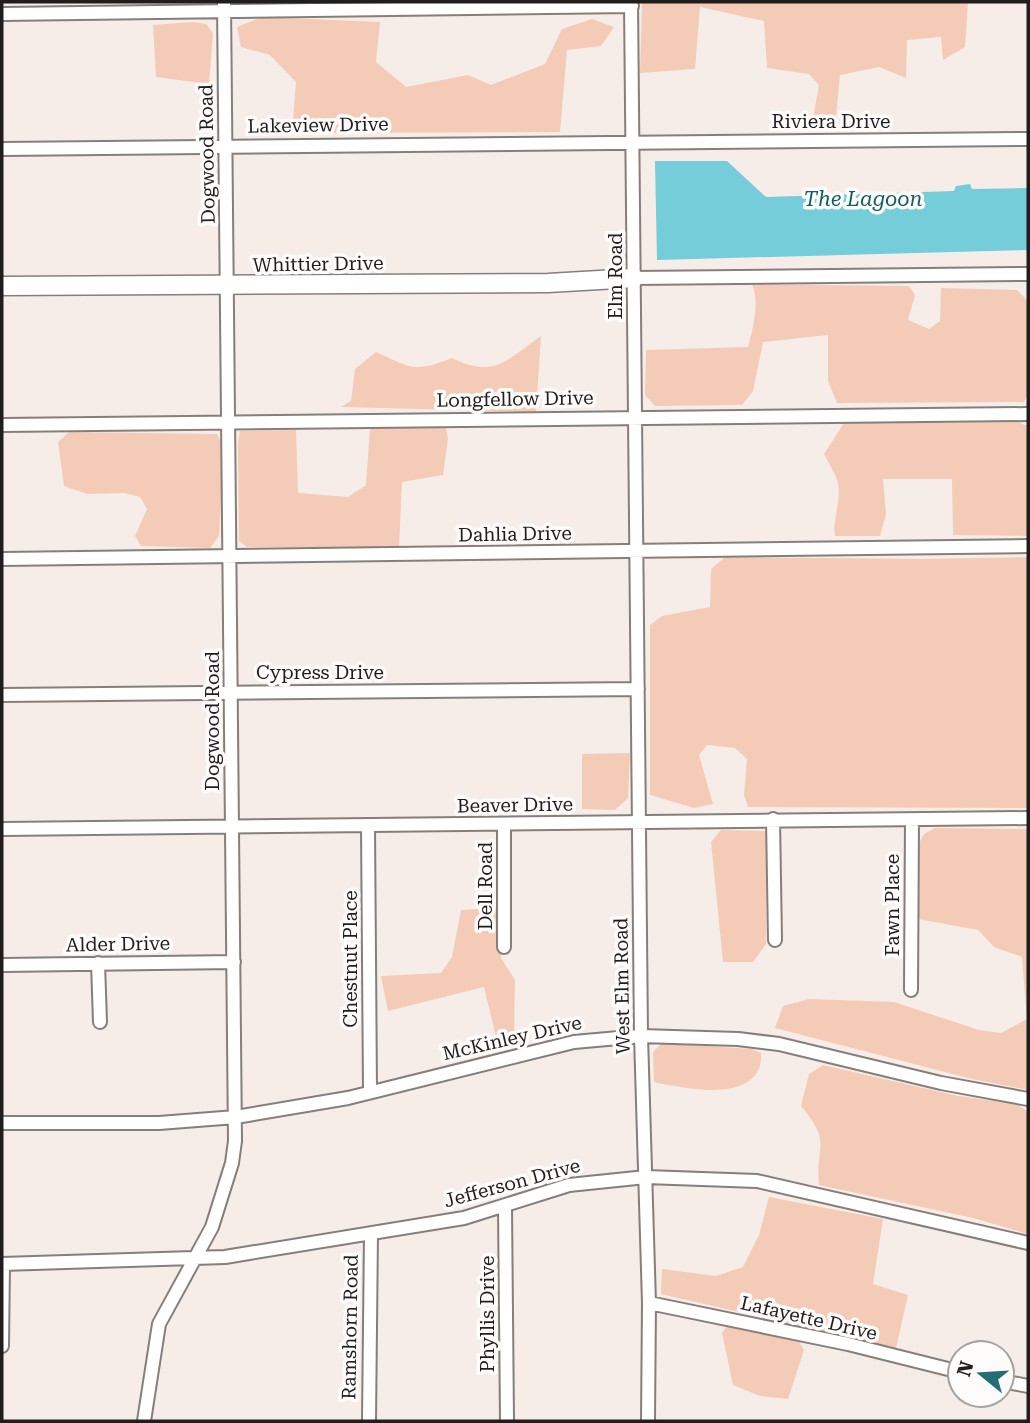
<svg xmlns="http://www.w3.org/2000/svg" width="1030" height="1423" font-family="'Roboto Serif',serif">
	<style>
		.green { fill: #f4cbb7 }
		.water { fill: #74cdd9 }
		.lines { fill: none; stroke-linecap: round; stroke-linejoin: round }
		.street-casing { stroke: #867e7a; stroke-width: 16 }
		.secondary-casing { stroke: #867e7a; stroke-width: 21 }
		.street { stroke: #fff; stroke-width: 12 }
		.secondary { stroke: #fff; stroke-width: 18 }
		.labels { text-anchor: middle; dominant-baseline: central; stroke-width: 7; stroke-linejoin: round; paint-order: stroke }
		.street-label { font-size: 19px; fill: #201d1c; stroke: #fefcfb }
		.water-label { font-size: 21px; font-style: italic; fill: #135f68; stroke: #fefcfb }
	</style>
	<rect width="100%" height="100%" fill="#f6ede9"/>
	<!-- green -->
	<path class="green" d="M642 2H1016L968 3 965 47 943 60 941 37 907 40 906 78 879 67 840 75 835 126 822 130 813 118 819 85 809 74 767 68 764 21 700 7 695 69 640 73Z
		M262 17 380 22 376 62 406 87 468 75 491 85 545 64 562 29 592 19 614 27 601 46 567 50 560 132 299 133 293 121 296 82 270 55 241 47 237 27Z
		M192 22 206 24 213 33 209 84 156 77 153 25Z
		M752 284 909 286 915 295 908 320 929 329 940 321 941 288 1017 290 1028 301V394L1024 402 837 403 828 381V335L763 342 753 391 742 405 655 406 645 395 646 350 748 347C753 328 760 303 752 284Z
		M541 336 536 412 341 407 351 401 355 369 376 352C411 368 415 373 452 358 495 379 506 360 541 336Z
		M1017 422 1028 426V536L953 535 952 479H883L886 514 880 536H835C832 518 843 498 837 480 834 471 828 462 824 454L844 423Z
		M446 427 448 439 443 475 402 482 399 547H247L239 541 238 442 240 431 296 430 298 493 348 497 366 485 370 428Z
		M69 432 217 434 224 447 219 536 210 548 141 546 135 536 147 509 140 497 125 493 87 494 64 486 58 442Z
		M725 557 921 559 1028 557V808L748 807 744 795 747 759 735 748 707 745 699 755 713 804 694 808 650 795V625L662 616 710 607 711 569Z
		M630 753 628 798 615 810 582 809V754Z
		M935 828 1028 829V1090L972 1079 775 1028 783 1006 809 999 894 1002 979 1030 1001 1033 1027 1019 1022 957 994 947 978 930 918 919V845L924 834Z
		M721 830 767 831 766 944 753 962H723L711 842Z
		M496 908 501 958 515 980 514 1037 496 1036 484 987 388 1011 381 976 441 973 452 957 461 910Z
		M662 1043 752 1049 761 1053C764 1105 686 1089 654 1082L653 1052Z
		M823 1065 958 1096 1017 1104 1028 1112V1234L973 1218 819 1185C815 1145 833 1144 801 1106L809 1074Z
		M769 1197 883 1219 873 1284 908 1295 896 1348 661 1294 662 1269 716 1276 743 1267 759 1235Z
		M727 1326 798 1340 804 1350 788 1399 760 1396 733 1385 722 1333Z"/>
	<!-- water -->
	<path class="water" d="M655 161H727L766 197 954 191 956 186 970 184 972 189 1028 188V250L657 260Z"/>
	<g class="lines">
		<!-- street casing -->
		<g class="street-casing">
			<path id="street" d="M631 2 641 1036 649 1303 648 1421
				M2 14 632 6
				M2 149 1028 139
				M634 278 1028 274
				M2 425 1028 414
				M2 559 1028 546
				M2 695 638 689
				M773 819 775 940
				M368 826 370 1091
				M2 829 1028 818
				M504 947V825
				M98 963 100 1022
				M2 965 234 962
				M911 990 912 820
				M2 1123H159L236 1117 348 1098 574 1042 641 1036 738 1039 779 1044 941 1083 1028 1099
				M505 1207 507 1421
				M2 1264 225 1257 464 1218 569 1185 646 1177 757 1181 1028 1243
				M649 1303 848 1344 960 1372
				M2 1346 3 1264
				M1002 1381 1028 1386
				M144 1421 159 1324 212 1227 232 1163 235 1141 224 2
				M369 1421 371 1233"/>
		</g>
		<!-- secondary casing -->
		<g class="secondary-casing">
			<path id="secondary" d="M2 286 548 283 634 278"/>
		</g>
		<!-- street -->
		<use href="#street" class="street"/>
		<!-- secondary -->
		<use href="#secondary" class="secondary"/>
	</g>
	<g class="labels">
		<!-- street labels -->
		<g class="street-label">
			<text x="831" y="121">Riviera Drive</text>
			<text transform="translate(318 125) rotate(-1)">Lakeview Drive</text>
			<text transform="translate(207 154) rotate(-91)">Dogwood Road</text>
			<text transform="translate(318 264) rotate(-1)">Whittier Drive</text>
			<text transform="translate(615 276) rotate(-90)">Elm Road</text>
			<text transform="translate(515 399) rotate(-1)">Longfellow Drive</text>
			<text transform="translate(515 534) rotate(-1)">Dahlia Drive</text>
			<text x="320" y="672">Cypress Drive</text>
			<text transform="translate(212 721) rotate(-90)">Dogwood Road</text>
			<text transform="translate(515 805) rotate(-1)">Beaver Drive</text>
			<text transform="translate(485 886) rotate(-90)">Dell Road</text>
			<text transform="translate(892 905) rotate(-90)">Fawn Place</text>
			<text transform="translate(118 944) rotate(-1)">Alder Drive</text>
			<text transform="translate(350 959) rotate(-90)">Chestnut Place</text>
			<text transform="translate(622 986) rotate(-91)">West Elm Road</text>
			<text transform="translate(512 1038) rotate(-13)">McKinley Drive</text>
			<text transform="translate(512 1183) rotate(-15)">Jefferson Drive</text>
			<text transform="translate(487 1314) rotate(-90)">Phyllis Drive</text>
			<text transform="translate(809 1318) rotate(13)">Lafayette Drive</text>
			<text transform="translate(350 1327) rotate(-89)">Ramshorn Road</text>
		</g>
		<!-- water labels -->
		<g class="water-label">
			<text x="863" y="199">The Lagoon</text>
		</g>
	</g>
	<!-- border -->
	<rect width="1030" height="1423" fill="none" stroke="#201d1c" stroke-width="7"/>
	<!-- north arrow -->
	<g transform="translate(981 1374) rotate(288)"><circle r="33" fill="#fefcfb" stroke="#a5a3a2" stroke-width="2"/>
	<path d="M0-5L12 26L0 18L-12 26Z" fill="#236d76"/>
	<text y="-10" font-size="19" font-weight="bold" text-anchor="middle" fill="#201d1c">N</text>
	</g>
</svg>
